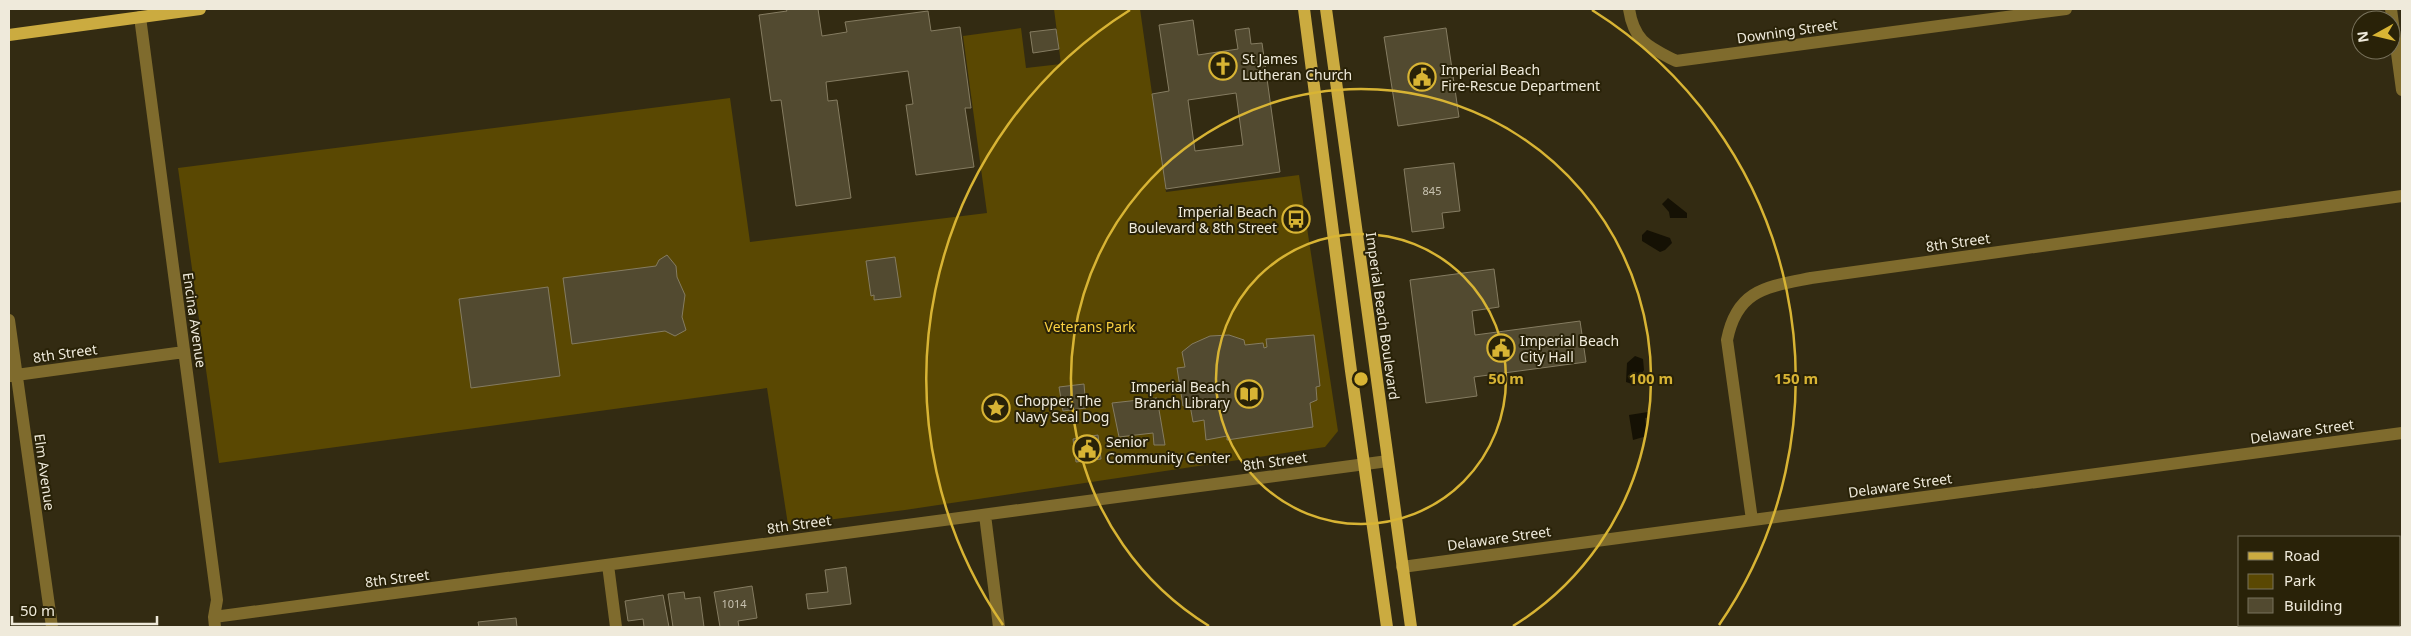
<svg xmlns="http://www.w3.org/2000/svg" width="2411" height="636" font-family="'Noto Sans',sans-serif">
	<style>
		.green { fill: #5a4802 }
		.water { fill: #151104 }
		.building { fill: #524a30; stroke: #857c61; fill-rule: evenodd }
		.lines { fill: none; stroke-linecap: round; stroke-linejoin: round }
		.minor { stroke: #7f6b2d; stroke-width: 12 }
		.major { stroke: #cbab40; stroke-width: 12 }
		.ring { fill: none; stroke: #d8b434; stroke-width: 2.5 }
		.labels { text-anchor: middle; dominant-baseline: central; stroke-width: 4; stroke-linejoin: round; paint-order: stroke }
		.number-label { font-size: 11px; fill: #c8c2b0 }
		.street-label { font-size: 14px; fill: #efeadb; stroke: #292208 }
		.poi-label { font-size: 14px; fill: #efeadb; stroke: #292208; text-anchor: start }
		.park-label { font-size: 14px; fill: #fad142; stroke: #292208 }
		.centre { fill: #d8b434; stroke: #292208; stroke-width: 2.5 }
		.ring-label { font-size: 15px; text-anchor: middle; font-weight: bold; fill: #d8b434; stroke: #292208; stroke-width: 4; stroke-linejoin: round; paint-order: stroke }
	</style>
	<rect width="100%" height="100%" fill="#332b12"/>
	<!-- green -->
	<path class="green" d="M1054 9H1140L1166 192 1299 175 1338 431 1325 447 905 510 788 525 767 388 219 463 178 168 730 98 750 242 987 213 963 36 1021 28 1026 68 1061 64Z"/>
	<!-- water -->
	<path class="water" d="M1668 198 1687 213V218H1670L1669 212 1662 204Z
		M1647 230 1670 238 1672 243 1665 250 1660 252 1642 241V235Z
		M1635 356 1643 359 1644 370 1635 385 1626 382 1627 363Z
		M1648 412 1649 417 1645 418 1647 436 1633 440 1629 415Z"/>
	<!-- building -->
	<path class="building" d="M786 9H818L822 36 847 32 845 22 928 11 931 31 960 27 971 108H965L974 167 916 175 906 105 913 104 908 71 826 82 828 101 837 100 851 198 796 206 781 100 771 101 759 15 787 11Z
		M1193 20 1198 55 1238 49 1235 30 1249 28 1251 44 1262 43 1280 172 1166 189 1152 94 1169 91 1159 25ZM1236 93 1243 145 1195 151 1188 100Z
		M1446 28 1459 117 1398 126 1384 37Z
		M1056 29 1059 49 1033 53 1030 32Z
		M1454 163 1460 211 1442 213 1444 228 1412 232 1404 169Z
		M667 255 676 266 677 277 685 295 682 317 686 330 675 336 665 331 572 344 563 278 656 266 659 260Z
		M895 257 901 297 874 300V295L871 296 866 261Z
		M1494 269 1499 307 1472 311 1475 335 1580 321 1586 362 1474 377 1477 396 1426 403 1410 280Z
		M548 287 560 376 471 388 459 299Z
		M1229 335 1244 340 1245 345 1263 343 1264 348 1267 347 1266 339 1314 335 1320 386 1316 387 1317 400 1310 403 1313 427 1227 440V436L1206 440 1204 420 1193 422 1190 405 1183 406 1177 368 1185 367 1182 352 1192 344 1210 336Z
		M1084 384 1086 408 1063 411 1059 387Z
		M1157 398 1165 445H1154L1153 433 1119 437 1112 403Z
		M1098 435 1101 459 1076 462 1073 439Z
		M846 567 851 604 808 609 806 594 828 592 825 570Z
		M752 586 757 618 738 621 739 627H720L714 592Z
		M684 592 685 599 700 597 704 627H673L668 594Z
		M663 595 669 627H644L643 619 628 621 625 601Z
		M516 618 517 627H479L478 622Z"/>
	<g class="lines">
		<!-- minor -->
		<path class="minor" d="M1629 9C1634 42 1649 47 1676 61L2066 9
			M2391 9 2402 90
			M140 17 217 600 214 617 215 627
			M9 320 52 627
			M9 376 184 352
			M985 515 999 627
			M1752 520 1727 340C1737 289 1767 287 1811 278L2402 196
			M608 565 616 627
			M1402 567 2402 433
			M214 617 1388 461"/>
		<!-- major -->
		<path class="major" d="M1304 9 1351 371 1387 627
			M1326 9 1411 627
			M9 35 200 9"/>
	</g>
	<!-- distance rings -->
	<g class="ring">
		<circle cx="1361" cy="379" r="145"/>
		<path d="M1209 626A290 290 0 1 1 1513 626"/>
		<path d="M1003 625A435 435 0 0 1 1130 10M1592 10A435 435 0 0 1 1719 625"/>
	</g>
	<!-- icons -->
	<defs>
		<g id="church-ring" transform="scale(1.4375)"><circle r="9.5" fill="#292208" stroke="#d8b434" stroke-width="1.5"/><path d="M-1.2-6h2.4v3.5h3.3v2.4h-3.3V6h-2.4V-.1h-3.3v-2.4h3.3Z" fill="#d8b434"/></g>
		<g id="civic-ring" transform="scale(1.4375)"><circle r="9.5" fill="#292208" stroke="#d8b434" stroke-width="1.5"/><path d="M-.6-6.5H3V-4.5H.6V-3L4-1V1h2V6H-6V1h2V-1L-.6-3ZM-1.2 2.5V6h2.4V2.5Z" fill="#d8b434"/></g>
		<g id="bus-ring" transform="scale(1.4375)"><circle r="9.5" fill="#292208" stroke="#d8b434" stroke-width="1.5"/><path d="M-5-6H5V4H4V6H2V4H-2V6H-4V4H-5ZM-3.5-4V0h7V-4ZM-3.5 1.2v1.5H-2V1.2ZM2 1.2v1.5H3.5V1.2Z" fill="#d8b434"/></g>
		<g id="library-ring" transform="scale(1.4375)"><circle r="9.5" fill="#292208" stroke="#d8b434" stroke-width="1.5"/><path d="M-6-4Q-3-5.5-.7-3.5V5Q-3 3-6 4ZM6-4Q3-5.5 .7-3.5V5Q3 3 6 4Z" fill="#d8b434"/></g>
		<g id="sight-ring" transform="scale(1.4375)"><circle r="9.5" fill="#292208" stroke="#d8b434" stroke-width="1.5"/><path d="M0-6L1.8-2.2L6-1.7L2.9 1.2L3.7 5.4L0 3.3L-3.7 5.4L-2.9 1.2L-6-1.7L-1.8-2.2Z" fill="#d8b434"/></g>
	</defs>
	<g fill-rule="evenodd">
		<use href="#church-ring" x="1223" y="66"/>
		<use href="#civic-ring" x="1422" y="77"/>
		<use href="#bus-ring" x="1296" y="219"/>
		<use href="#civic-ring" x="1501" y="348"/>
		<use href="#library-ring" x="1249" y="394"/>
		<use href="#sight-ring" x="996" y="408"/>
		<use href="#civic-ring" x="1087" y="449"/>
	</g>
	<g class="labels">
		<!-- number labels -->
		<g class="number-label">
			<text x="1432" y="190">845</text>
			<text x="734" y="603">1014</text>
		</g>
		<!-- street labels -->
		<g class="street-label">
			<text transform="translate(1787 31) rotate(-8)">Downing Street</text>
			<text transform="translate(1958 242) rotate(-8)">8th Street</text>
			<text transform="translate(1383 316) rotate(82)">Imperial Beach Boulevard</text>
			<text transform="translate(195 320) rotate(82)">Encina Avenue</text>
			<text transform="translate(65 353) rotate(-8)">8th Street</text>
			<text transform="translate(2302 431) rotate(-8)">Delaware Street</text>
			<text transform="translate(1275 461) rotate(-8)">8th Street</text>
			<text transform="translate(45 472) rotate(82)">Elm Avenue</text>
			<text transform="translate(1900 485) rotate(-8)">Delaware Street</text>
			<text transform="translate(799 524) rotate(-8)">8th Street</text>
			<text transform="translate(1499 538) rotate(-8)">Delaware Street</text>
			<text transform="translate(397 578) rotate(-7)">8th Street</text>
		</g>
		<!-- poi labels -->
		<g class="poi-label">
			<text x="1242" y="58">St James<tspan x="1242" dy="16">Lutheran Church</tspan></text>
			<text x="1441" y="69">Imperial Beach<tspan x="1441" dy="16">Fire-Rescue Department</tspan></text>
			<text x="1277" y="211" text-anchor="end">Imperial Beach<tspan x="1277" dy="16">Boulevard &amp; 8th Street</tspan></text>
			<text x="1520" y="340">Imperial Beach<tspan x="1520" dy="16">City Hall</tspan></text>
			<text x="1230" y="386" text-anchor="end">Imperial Beach<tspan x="1230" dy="16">Branch Library</tspan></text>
			<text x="1015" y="400">Chopper, The<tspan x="1015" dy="16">Navy Seal Dog</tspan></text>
			<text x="1106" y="441">Senior<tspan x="1106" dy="16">Community Center</tspan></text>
		</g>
		<!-- park labels -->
		<g class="park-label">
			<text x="1090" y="326">Veterans Park</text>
		</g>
	</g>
	<circle cx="1361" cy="379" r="8" class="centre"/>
	<g class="ring-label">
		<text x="1506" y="384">50 m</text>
		<text x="1651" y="384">100 m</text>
		<text x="1796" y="384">150 m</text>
	</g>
	<!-- border -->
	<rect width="2411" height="636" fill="none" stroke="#efeadb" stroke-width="20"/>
	<!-- legend -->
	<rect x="2238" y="536" width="162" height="90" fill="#292208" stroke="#78725c"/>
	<rect x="2248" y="552" width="25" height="8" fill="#cbab40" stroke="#78725c"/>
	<text x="2284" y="561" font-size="15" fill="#efeadb">Road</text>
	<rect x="2248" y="574" width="25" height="15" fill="#5a4802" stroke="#78725c"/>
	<text x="2284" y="586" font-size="15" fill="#efeadb">Park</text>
	<rect x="2248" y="598" width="25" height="15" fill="#524a30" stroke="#78725c"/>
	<text x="2284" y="611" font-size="15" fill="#efeadb">Building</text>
	<!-- north arrow -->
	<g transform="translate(2376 35) rotate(262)"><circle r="24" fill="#292208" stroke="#78725c"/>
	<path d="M0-4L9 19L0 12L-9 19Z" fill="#d8b434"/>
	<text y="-8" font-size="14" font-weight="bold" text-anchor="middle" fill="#efeadb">N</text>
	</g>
	<!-- scale -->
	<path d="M12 616v8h145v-8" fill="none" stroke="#efeadb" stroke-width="2.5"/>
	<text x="20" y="616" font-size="15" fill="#efeadb" stroke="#292208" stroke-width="4" paint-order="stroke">50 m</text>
</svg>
